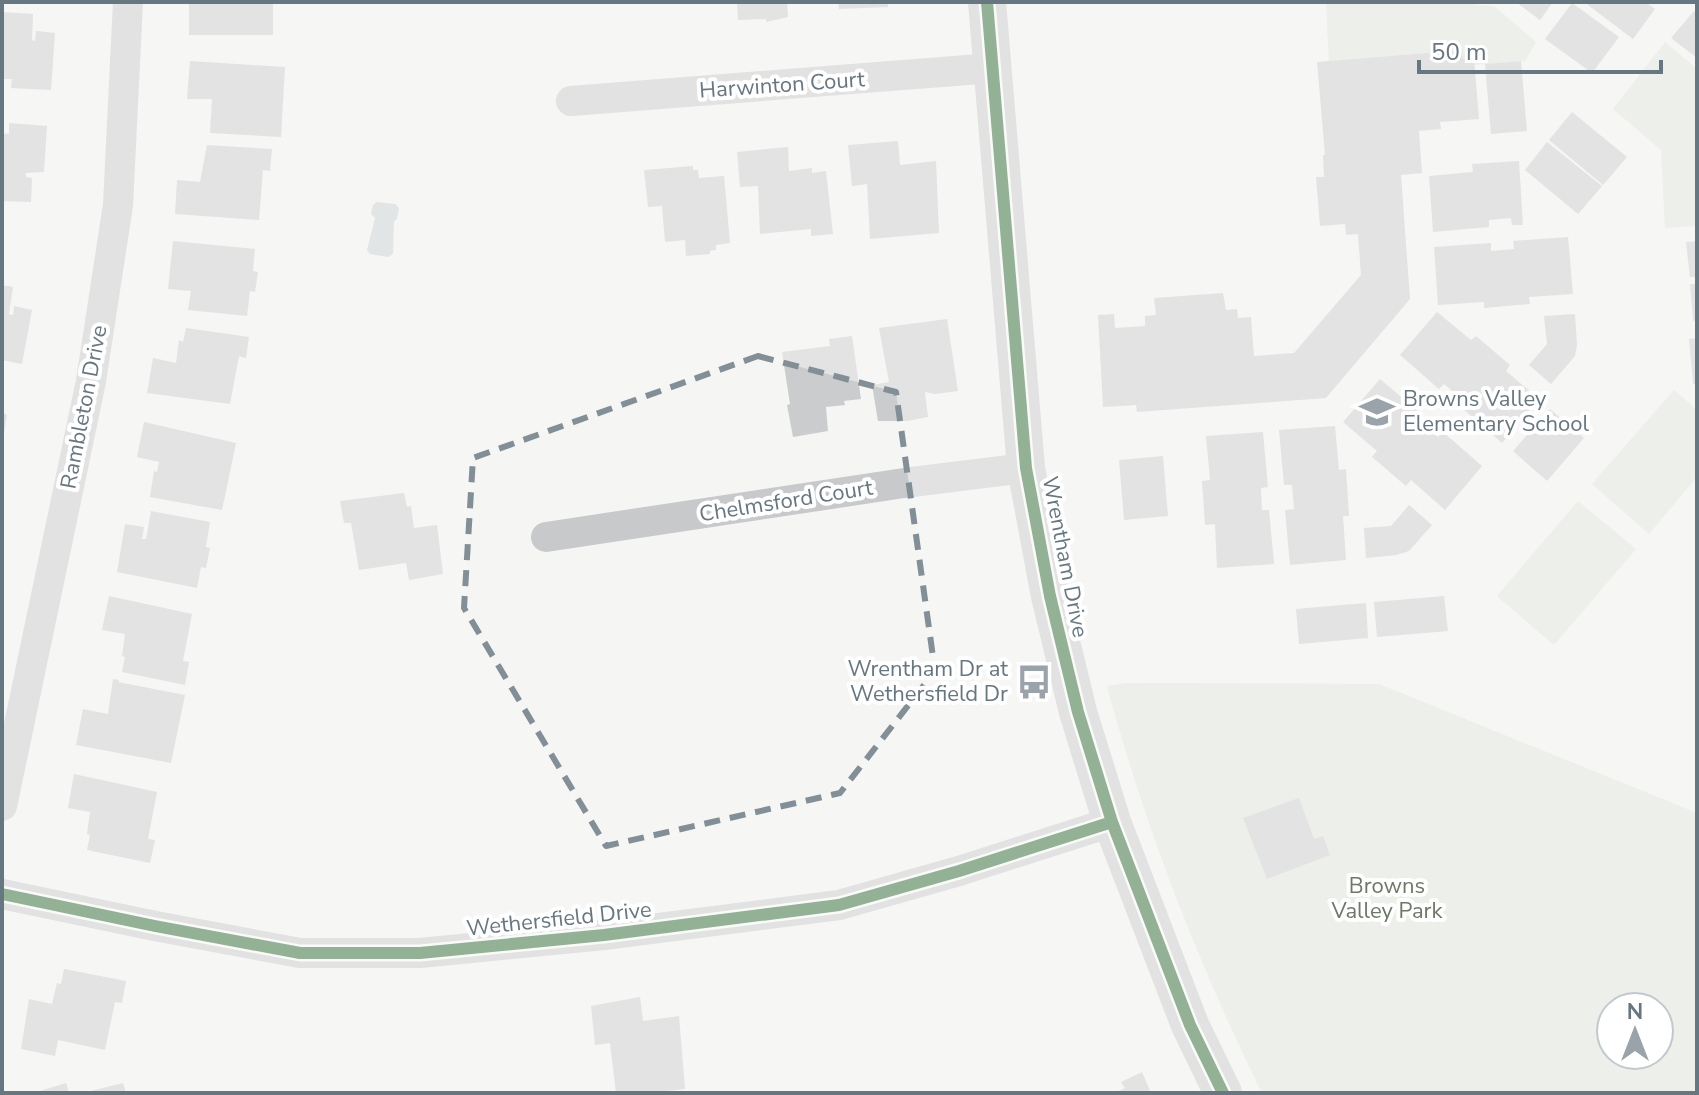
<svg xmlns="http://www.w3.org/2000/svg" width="1699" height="1095" font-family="'Nunito Sans',sans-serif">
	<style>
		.green { fill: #e3e6e1; fill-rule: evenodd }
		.water { fill: #c8d1d2 }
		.building { fill: #cbcccd }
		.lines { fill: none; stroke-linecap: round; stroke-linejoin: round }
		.minor { stroke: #c7c9ca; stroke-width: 30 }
		.tertiary { stroke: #c7c9ca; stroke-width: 38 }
		.cycleway-casing { stroke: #fff; stroke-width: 17 }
		.cycleway { stroke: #1b5e20; stroke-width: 12 }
		.marked { fill: none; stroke: #828f97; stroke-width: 6; stroke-dasharray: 16 10; stroke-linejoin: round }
		.labels { text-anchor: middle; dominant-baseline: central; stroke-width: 8; stroke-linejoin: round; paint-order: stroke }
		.street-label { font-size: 22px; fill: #677781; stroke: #fff }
		.poi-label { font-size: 22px; fill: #677781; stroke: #fff; text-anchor: start }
		.park-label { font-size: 22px; fill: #6b7966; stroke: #fff }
	</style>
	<rect width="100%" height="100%" fill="#f5f5f4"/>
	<!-- green -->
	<path class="green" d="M1326 2H1476L1477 5 1494 6 1536 42 1525 61H1521L1475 65 1474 58 1463 59 1461 50 1329 61Z
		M1665 42 1697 69V226L1665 228 1661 150 1613 109Z
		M1674 390 1697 410V477L1649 534 1592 484Z
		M1578 501 1636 549 1554 645 1497 596Z
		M1126 683 1379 684 1697 813V1093H1262C1198 963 1145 827 1107 686ZM1611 1007H1659V1055H1611Z"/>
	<!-- water -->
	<path class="water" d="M377 202 395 204 399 208 397 219 394 221 393 254 388 257 370 254 367 250 375 218 371 214 373 205Z"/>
	<!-- building -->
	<path class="building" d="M189 2H273V35H189Z
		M737 2H787L788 17 766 22V19L738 20Z
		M838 2H888V7L839 9Z
		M1516 2H1553L1540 20Z
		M1584 2H1645L1655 9 1633 39Z
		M1572 3 1619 37 1592 73 1545 39Z
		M1694 11 1697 13V58L1671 38Z
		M2 12 33 14 32 40 35 41 36 31 55 33 51 90 11 88 12 79H2Z
		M1462 50 1463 59 1474 58 1479 119 1440 122 1441 129 1419 131 1422 173 1401 175 1410 299 1326 398 1137 412 1136 405 1103 407 1098 315 1114 314 1115 328 1145 326V316L1156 315 1154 298 1223 293 1226 310 1237 309 1238 318 1251 317 1254 356 1294 353 1361 275 1358 234 1346 235 1345 224 1320 226 1316 177H1324L1323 155H1325L1317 62Z
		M190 61 285 67 281 137 210 133 212 99H187Z
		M1521 61 1527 131 1491 134 1485 64Z
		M1572 112 1627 157 1603 185 1549 140Z
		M9 123 47 126 44 172 26 173V177L32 178 31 202 2 201V133L9 134Z
		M898 141 900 165 936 161 939 233 870 239 867 184 852 186 848 145Z
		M1547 142 1602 186 1578 214 1525 170Z
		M207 145 272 149 270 171 263 170 259 220 175 214 177 180 200 182Z
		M788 147 789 171 812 168V173L826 171 833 234 811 236V229L760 234 758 186 740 187 737 152Z
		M1519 161 1523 225H1512L1511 218 1489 220V227L1433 232 1429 176 1473 172 1472 164Z
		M693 166V170H698L699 178 724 176 730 243 716 245V250L710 251V254L686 256 685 240 665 242 662 206 648 207 644 170Z
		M1568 237 1573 294 1529 297 1530 304 1484 308V302L1438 305 1434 247 1491 243V251L1514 249 1513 241Z
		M173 241 255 249 253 271 258 272 255 292 250 291 247 316 188 310 191 291 168 289Z
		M1697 241V277H1690L1686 242Z
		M1690 284H1697V320L1693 321Z
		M2 285 13 287 9 314 13 315 14 306 32 310 22 364 2 360Z
		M1437 312 1471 340 1476 336 1510 365 1506 371 1539 399 1502 443 1463 409 1468 404 1444 384 1439 389 1400 355Z
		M1575 314 1577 345 1575 356 1551 384 1529 365 1547 344 1544 316Z
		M947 319 958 391 935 394 925 392 928 417 907 421H878L872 385 889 382 879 328Z
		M186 328 249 337 246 358 239 356 230 404 147 393 153 358 176 363 179 340 183 342Z
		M852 336 861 399 844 401 845 405 826 407 828 431 793 437 787 405 790 404 782 352 830 346 829 339Z
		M1697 338V384H1693L1689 339Z
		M1380 379 1419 412 1415 418 1438 437 1443 432 1482 466 1445 510 1411 480 1406 486 1372 457 1377 451 1343 422Z
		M1550 409 1584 438 1547 481 1513 451Z
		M2 413 7 415 3 438H2Z
		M144 422 236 443 222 510 150 497 154 471 157 472 159 462 137 457Z
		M1335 426 1339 470 1346 469 1349 516H1343L1346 560 1290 565 1285 510 1294 509 1292 485H1284L1279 430Z
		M1263 432 1268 487 1261 488 1262 510H1269L1274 564 1217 568 1215 524 1205 525 1202 481 1210 480 1206 436Z
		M1163 456 1168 516 1124 520 1119 460Z
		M404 493 407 507 411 506 414 528 437 525 443 574 409 580 406 563 359 570 351 523H344L340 501Z
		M1409 505 1432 525 1409 551 1396 555 1366 558 1364 528 1391 526Z
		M151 511 210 522 206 547 210 548 206 568 201 567 197 588 117 572 125 524 144 527 142 539H146Z
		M109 596 192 614 183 661 189 662 185 685 122 672 125 657 122 656 125 634 102 630Z
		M1444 596 1448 631 1377 637 1374 602Z
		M1366 603 1368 638 1299 644 1296 609Z
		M113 679 119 680 118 682 185 695 171 763 76 745 83 709 108 714Z
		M74 774 157 792 148 839 155 840 150 863 87 850 90 835 87 834 90 812 68 808Z
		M1299 798 1314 839 1323 836 1330 855 1267 879 1243 818Z
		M64 969 126 981 122 1003 115 1002 105 1050 58 1040 55 1056 21 1049 29 999 52 1004 57 983 61 984Z
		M640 997 643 1021 679 1016 685 1089 648 1093H616L610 1043 595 1045 591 1006Z
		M1142 1072 1151 1093H1114L1125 1088 1121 1082Z
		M66 1083 69 1093H37V1092Z
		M123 1083 126 1093H87V1092Z"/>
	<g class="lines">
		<!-- minor -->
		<path class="minor" d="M571 101 993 68
			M546 537 904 483 1026 468
			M2 806 91 381 118 205 128 2
			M2 894 155 926 300 953H420L604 935 839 905 959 871 1112 822"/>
		<!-- tertiary -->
		<path class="tertiary" d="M987 2 1026 468 1050 596 1078 712 1112 822 1190 1025 1223 1093"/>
		<!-- cycleway casing -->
		<g class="cycleway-casing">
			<path id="cycleway" d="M987 2 1026 468 1050 596 1078 712 1112 822 1190 1025 1223 1093
				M2 894 155 926 300 953H420L604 935 839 905 959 871 1112 822"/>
		</g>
		<!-- cycleway -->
		<use href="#cycleway" class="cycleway"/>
	</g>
	<!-- marked area -->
	<path d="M0 0H1699V1095H0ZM758 356 896 392 935 671 840 793 606 846 464 608 473 458Z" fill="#f5f5f4" fill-opacity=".55" fill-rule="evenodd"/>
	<path class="marked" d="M758 356 896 392 935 671 840 793 606 846 464 608 473 458Z"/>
	<!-- icons -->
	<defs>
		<g id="school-bare" transform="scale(2.76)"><path d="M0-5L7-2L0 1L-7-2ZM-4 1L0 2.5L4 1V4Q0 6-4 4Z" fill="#99a3a9" stroke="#fff" stroke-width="2.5" paint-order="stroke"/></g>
		<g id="bus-bare" transform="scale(2.76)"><path d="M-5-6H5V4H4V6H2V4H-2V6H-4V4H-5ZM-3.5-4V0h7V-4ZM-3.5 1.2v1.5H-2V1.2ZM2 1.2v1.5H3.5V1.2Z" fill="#99a3a9" stroke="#fff" stroke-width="2.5" paint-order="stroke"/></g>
	</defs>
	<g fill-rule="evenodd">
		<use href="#school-bare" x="1377" y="412"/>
		<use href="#bus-bare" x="1034" y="682"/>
	</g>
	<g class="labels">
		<!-- street labels -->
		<g class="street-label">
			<text transform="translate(782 85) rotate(-4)">Harwinton Court</text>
			<text transform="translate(84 407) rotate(-79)">Rambleton Drive</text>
			<text transform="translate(786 501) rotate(-9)">Chelmsford Court</text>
			<text transform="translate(1065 557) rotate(79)">Wrentham Drive</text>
			<text transform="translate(559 919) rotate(-6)">Wethersfield Drive</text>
		</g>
		<!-- poi labels -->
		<g class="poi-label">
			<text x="1403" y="399">Browns Valley<tspan x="1403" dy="25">Elementary School</tspan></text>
			<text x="1008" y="669" text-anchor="end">Wrentham Dr at<tspan x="1008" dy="25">Wethersfield Dr</tspan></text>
		</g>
		<!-- park labels -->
		<g class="park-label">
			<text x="1387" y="886">Browns<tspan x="1387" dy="25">Valley Park</tspan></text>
		</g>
	</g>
	<!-- border -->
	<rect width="1699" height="1095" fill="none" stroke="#677781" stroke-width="8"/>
	<!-- north arrow -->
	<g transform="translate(1635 1031)"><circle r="38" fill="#ffffff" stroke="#c2c9cd" stroke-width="2"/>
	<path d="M0-6L14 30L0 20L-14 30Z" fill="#99a3a9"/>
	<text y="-12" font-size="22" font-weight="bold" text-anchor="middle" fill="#677781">N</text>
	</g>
	<!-- scale -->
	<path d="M1419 60v12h242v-12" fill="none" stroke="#677781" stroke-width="4"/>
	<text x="1431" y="60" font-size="24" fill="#677781" stroke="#ffffff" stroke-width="6" paint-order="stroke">50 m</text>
</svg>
